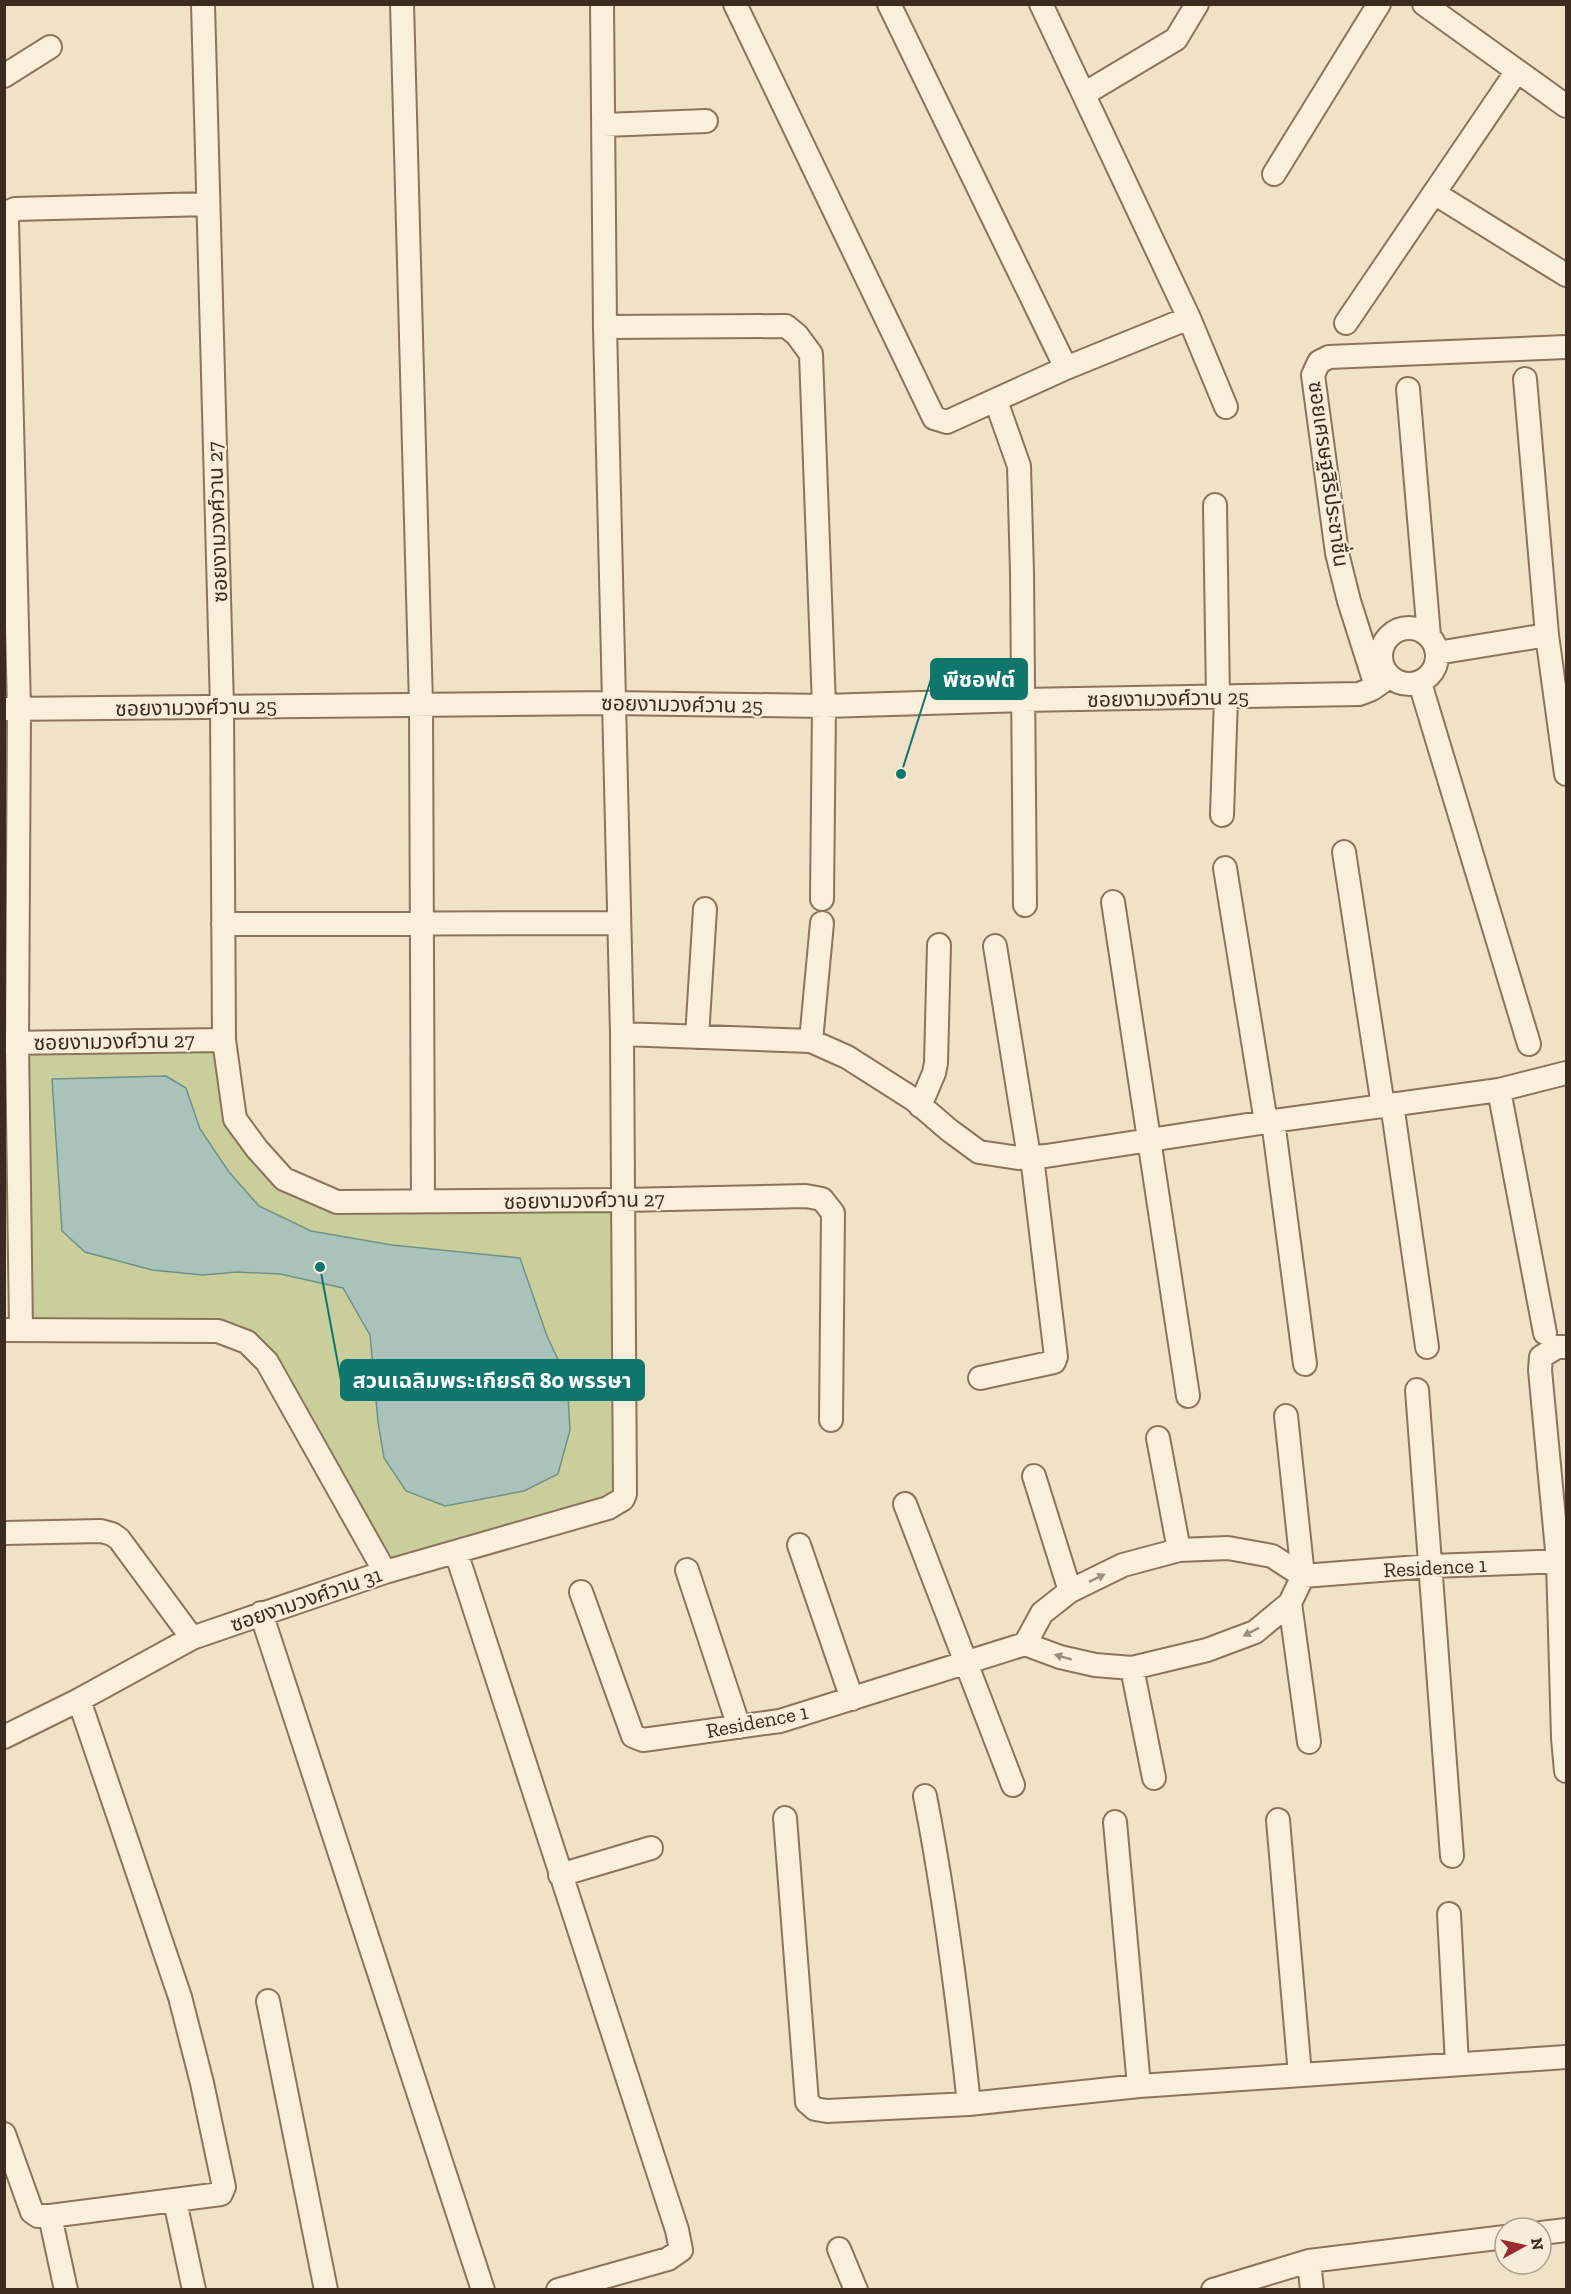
<svg xmlns="http://www.w3.org/2000/svg" width="1571" height="2294" font-family="'Zilla Slab','Noto Sans Thai',serif">
	<style>
		.green { fill: #cace9b }
		.water { fill: #a9c3ba; stroke: #6f9288; stroke-width: 1.5 }
		.lines { fill: none; stroke-linecap: round; stroke-linejoin: round }
		.street-casing { stroke: #8c735c; stroke-width: 26 }
		.street { stroke: #f9efdb; stroke-width: 22 }
		.oneway { fill: #9a8e7e }
		.labels { text-anchor: middle; dominant-baseline: central; stroke-width: 4.5; stroke-linejoin: round; paint-order: stroke }
		.street-label { font-size: 21px; fill: #3c2c20; stroke: #f6ecd7 }
		.leader { fill: none; stroke: #0f766e; stroke-width: 2 }
		.callout-dot { fill: #0f766e; stroke: #f6ecd7; stroke-width: 2 }
		.callout { fill: #0f766e; stroke: #0f766e; stroke-width: 2 }
		.callout-label { font-size: 22px; text-anchor: middle; font-weight: bold; fill: #fff }
	</style>
	<rect width="100%" height="100%" fill="#efe2c8"/>
	<!-- green -->
	<path class="green" d="M218 1037 226 1126 278 1189 334 1211 613 1207 619 1499 388 1564 252 1338 26 1326 25 1038Z"/>
	<!-- water -->
	<path class="water" d="M166 1076 186 1088 200 1129 229 1172 259 1206 311 1231 392 1245 520 1258 547 1336 567 1379 570 1430 558 1474 524 1491 445 1506 406 1491 384 1458 378 1422 370 1335 343 1288 280 1274 237 1272 203 1275 152 1270 85 1252 62 1231 52 1079Z"/>
	<g class="lines">
		<!-- street casing -->
		<g class="street-casing">
			<path id="street" d="M203 4 222 707 224 1040 235 1119 257 1149 284 1179 337 1202 622 1200 806 1196 822 1199 833 1213 831 1420
				M402 4 421 705 423 1201
				M735 4 934 418 947 422 1066 368 1189 318
				M889 4 1066 368
				M1041 4 1189 318 1226 407
				M1424 4 1566 106
				M4 76 50 47
				M1084 94 1176 39 1197 4
				M604 125 706 121
				M1274 174 1379 4
				M1434 193 1566 275
				M1346 323 1517 71
				M605 327 786 326 797 335 811 354 824 706 822 899
				M1408 389 1429 636
				M996 401 1019 466 1022 572 1025 905
				M1215 505 1218 698
				M1381 656a28 28 0 1 1 56 0a28 28 0 1 1-56 0Z
				M1547 635 1566 774
				M1437 653 1547 635 1525 379
				M1420 683 1529 1044
				M1376 686 1349 601 1337 553 1313 375 1319 362 1329 357 1566 347
				M4 709 612 703 824 706 1022 700 1359 694 1372 689 1389 677
				M1222 815 1226 698
				M1344 852 1383 1106
				M1225 868 1266 1122
				M1113 902 1188 1396
				M223 924 619 923
				M995 946 1029 1157
				M622 1034 811 1041 847 1057 913 1099 949 1130 979 1152 1018 1158 1046 1156 1273 1121 1499 1090 1566 1073
				M697 1037 705 909
				M811 1041 822 923
				M4 1043 224 1040
				M1499 1090 1545 1333
				M1392 1104 1427 1347
				M920 1106 934 1073 936 1063 939 945
				M1273 1121 1305 1364
				M4 1330 218 1331 247 1342 267 1362 385 1572
				M21 1330 17 1043 19 709 7 220 10 211 15 209 208 204
				M1566 1347H1557L1541 1357 1540 1370 1558 1561 1563 1738 1566 1771
				M980 1378 1054 1362 1056 1357 1032 1157
				M1417 1390 1452 1856
				M1286 1416 1303 1576
				M1158 1438 1179 1550
				M1034 1476 1070 1591
				M905 1504 1013 1785
				M4 1533 101 1531 112 1534 119 1539 192 1638
				M799 1545 852 1699
				M456 1552 677 2230 681 2250 668 2259 558 2290
				M687 1570 739 1727
				M581 1592 633 1736 643 1740 780 1721 1025 1644 1060 1657 1095 1665 1132 1668 1207 1650 1255 1632 1290 1603 1303 1576
				M1290 1603 1309 1742
				M261 1613 483 2290
				M1025 1644 1042 1613 1070 1591 1123 1565 1179 1550 1228 1548 1272 1556 1303 1576 1431 1566 1566 1561
				M1132 1668 1154 1778
				M4 1737 79 1700 192 1638 385 1572 608 1508 623 1499 625 1494 622 1034 605 327 602 4
				M925 1796C945 1898 958 2001 969 2104
				M785 1818 807 2102 815 2109 827 2111 969 2104 1139 2086 1566 2057
				M1278 1820 1300 2075
				M1115 1822 1139 2086
				M560 1875 651 1848
				M1449 1914 1457 2064
				M268 2001 326 2290
				M4 2134 32 2212 38 2216H50L221 2194 224 2187 202 2083 180 1997 79 1700
				M175 2201 194 2290
				M50 2216 66 2290
				M1541 2233 1566 2230
				M839 2249 856 2290
				M1309 2261 1312 2290
				M1213 2290 1309 2261 1505 2237"/>
		</g>
		<!-- street -->
		<use href="#street" class="street"/>
	</g>
	<!-- one-way arrows -->
	<defs><path id="oneway-solid" d="M-6-.8H1V-3.2L6.5 0L1 3.2V.8H-6Z" transform="scale(1.5)"/></defs>
	<g class="oneway">
		<use href="#oneway-solid" transform="translate(1097 1578) rotate(-26)"/>
		<use href="#oneway-solid" transform="translate(1251 1632) rotate(153)"/>
		<use href="#oneway-solid" transform="translate(1063 1657) rotate(-164)"/>
	</g>
	<g class="labels">
		<!-- street labels -->
		<g class="street-label">
			<text transform="translate(1329 474) rotate(82)">ซอยเศรษฐสิริประชาชื่น</text>
			<text transform="translate(217 522) rotate(-92)">ซอยงามวงศ์วาน 27</text>
			<text transform="translate(1168 698) rotate(-1)">ซอยงามวงศ์วาน 25</text>
			<text transform="translate(682 704) rotate(1)">ซอยงามวงศ์วาน 25</text>
			<text transform="translate(196 707) rotate(-1)">ซอยงามวงศ์วาน 25</text>
			<text transform="translate(114 1041) rotate(-1)">ซอยงามวงศ์วาน 27</text>
			<text transform="translate(584 1200) rotate(-1)">ซอยงามวงศ์วาน 27</text>
			<text transform="translate(1435 1567) rotate(-3)">Residence 1</text>
			<text transform="translate(306 1599) rotate(-19)">ซอยงามวงศ์วาน 31</text>
			<text transform="translate(757 1721) rotate(-11)">Residence 1</text>
		</g>
	</g>
	<!-- callouts -->
	<path class="leader" d="M901 774L931 679M320 1267L341 1380"/>
	<g class="callout-dot">
		<circle cx="901" cy="774" r="6"/>
		<circle cx="320" cy="1267" r="6"/>
	</g>
	<g class="callout">
		<rect x="931" y="659" width="96" height="40" rx="6"/>
		<rect x="341" y="1360" width="303" height="40" rx="6"/>
	</g>
	<g class="callout-label">
		<text x="979" y="687">พีซอฟต์</text>
		<text x="492" y="1388">สวนเฉลิมพระเกียรติ 80 พรรษา</text>
	</g>
	<!-- border -->
	<rect width="1571" height="2294" fill="none" stroke="#3c2c20" stroke-width="12"/>
	<!-- north arrow -->
	<g transform="translate(1523 2246) rotate(82)"><circle r="28" fill="#f6ecd7" stroke="#ac9f8e" stroke-width="1.5"/>
	<path d="M0-4.5L10 22L0 15L-10 22Z" fill="#9b2b31"/>
	<text y="-9" font-size="16" font-weight="bold" text-anchor="middle" fill="#3c2c20">N</text>
	</g>
</svg>
